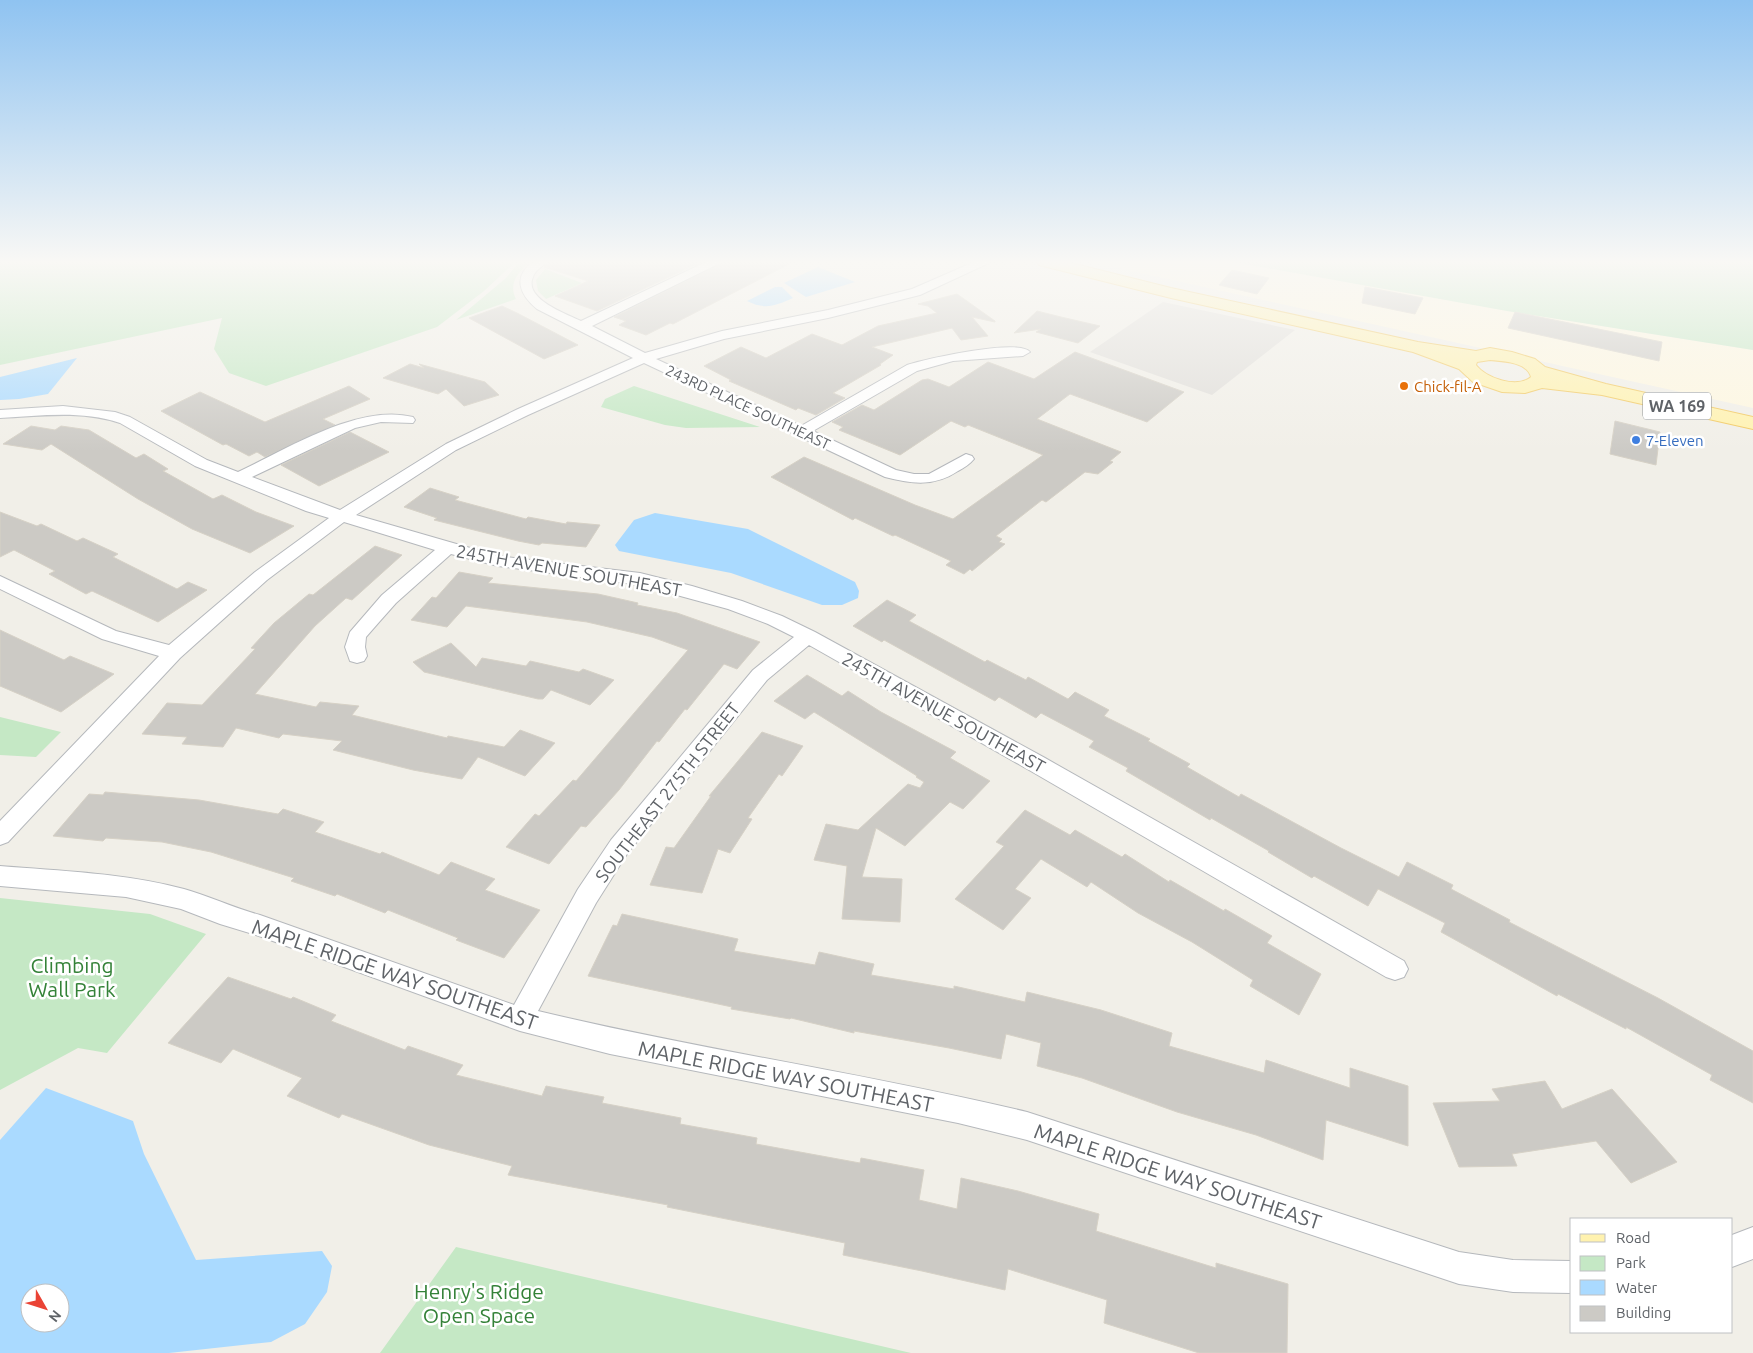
<svg xmlns="http://www.w3.org/2000/svg" width="1753" height="1353" font-family="Ubuntu,sans-serif">
	<style>
		.commercial { fill: #fef7e0 }
		.industrial { fill: #e0deda }
		.green { fill: #c5e8c5 }
		.water { fill: #aadaff; fill-rule: evenodd }
		.building { fill: #cccac5; stroke: #d6d1c6 }
		.lines { fill: none; stroke-linecap: round; stroke-linejoin: round }
		.street-casing { stroke: #b5b8bc; stroke-width: 2 }
		.primary-casing { stroke: #f2c960; stroke-width: 2 }
		.street { fill: #fff; fill-rule: evenodd }
		.primary { fill: #fff2af; fill-rule: evenodd }
		.food-dot { fill: #e8710a; stroke: #fff; stroke-width: 2 }
		.shop-dot { fill: #3f7fe0; stroke: #fff; stroke-width: 2 }
		.labels { text-anchor: middle; dominant-baseline: central; stroke-width: 5; stroke-linejoin: round; paint-order: stroke }
		.far-food-label { font-size: 15px; fill: #c56008; stroke: #fff; text-anchor: start }
		.far-street-label { font-size: 15px; fill: #5f6368; stroke: #fff }
		.far-shop-label { font-size: 15px; fill: #366cbe; stroke: #fff; text-anchor: start }
		.shield { fill: #fff; stroke: #8f9295; stroke-width: 1 }
		.shield-label { font-size: 16px; font-weight: bold; fill: #5f6368 }
		.street-label { font-size: 18px; fill: #5f6368; stroke: #fff }
		.near-park-label { font-size: 21px; fill: #348238; stroke: #fff }
		.near-street-label { font-size: 21px; fill: #5f6368; stroke: #fff }
	</style>
	<rect width="100%" height="100%" fill="#f1efe8"/>
	<!-- commercial -->
	<path class="commercial" d="M1091 262H1238L1515 312 1753 350V408Z"/>
	<!-- industrial -->
	<path class="industrial" d="M1163 302 1295 330 1212 395 1090 352Z"/>
	<!-- green -->
	<path class="green" d="M0 262H515L484 291 437 327 266 386 229 373 214 349 222 318 0 365Z
		M519 262H530C518 272 508 284 516 299L456 320 506 278Z
		M1233 262H1753V350L1507 311Z
		M545 269 582 283 546 299 538 291 536 280Z
		M634 386 760 427 686 428 665 425 601 407 605 399Z
		M0 717 61 732 36 757 0 755Z
		M0 898 150 914 206 934 107 1053 78 1048 0 1090Z
		M456 1247 911 1353H380Z"/>
	<!-- water -->
	<path class="water" d="M818 267 855 282 806 297 784 283Z
		M775 287H782L793 298C775 306 765 310 747 301Z
		M77 358 48 394 19 399 0 400V377Z
		M655 513 748 529 855 582 859 591 858 598 842 605H822L731 573 619 551 615 545 634 520Z
		M46 1088 133 1121 144 1154 196 1260 322 1251 332 1266 327 1292 305 1324 271 1342 169 1353H0V1140ZM30 1293H60V1323H30Z"/>
	<!-- building -->
	<path class="building" d="M549 262H701L597 311 555 296 588 281 544 267Z
		M724 262H793L673 324 670 323 646 335 619 325 626 321 614 317Z
		M1232 270 1269 278 1257 294 1219 285Z
		M1365 287 1423 298 1415 314 1362 303Z
		M957 294 995 321V322L972 317 988 336 961 340 952 328 872 347 893 355 880 364 881 365 833 393 845 398 816 415 798 408 796 410 729 381 731 380 704 366 741 347 766 358 812 334 842 345 878 326 937 313 928 306 918 304Z
		M502 306 517 313 578 345 544 359 469 318Z
		M1037 311 1061 317 1100 326 1078 343 1036 332 1041 329 1014 333Z
		M1515 312 1662 342 1659 361 1508 328Z
		M1075 352 1184 392 1147 422 1070 394 1037 419 1121 452 1110 461 1113 462 1098 474 1085 472 1046 502 1042 500 996 536 1002 539 999 542 1005 544 972 571 970 569 964 574 946 565 951 561 895 535 893 536 855 518 853 520 771 477 804 457 915 505 953 519 1043 455 968 425 965 427 951 421 900 455 839 430 843 427 832 422 862 405 874 410 922 380 928 379 949 387 988 362 1034 379Z
		M410 364 424 368 419 364 485 382 499 395 464 406 446 389 438 394 383 378Z
		M349 386 370 399 323 419 335 425 265 457 257 452 249 456 226 444 223 445 161 411 200 392 265 422Z
		M1615 421 1660 432 1656 465 1610 454Z
		M31 426 55 430 61 426 89 430 136 458 144 454 168 469 163 471 213 499 222 495 256 512 294 526 250 553 192 529 138 499 51 444 42 450 3 444Z
		M350 432 389 452 319 486 281 465Z
		M430 488 459 497 455 500 526 519 528 517 566 524 567 522 600 525 586 547 542 543 539 545 518 541 434 520 437 518 404 507Z
		M0 512 37 526 41 524 77 541 83 538 118 554 113 557 177 589 188 582 207 590 158 622 92 591 86 594 49 574 55 571 14 550 0 557Z
		M375 546 402 555 352 600 346 598 315 626 255 694 316 707 320 702 359 706 352 715 447 738 448 736 504 747 520 730 555 743 525 776 478 757 462 779 413 770 333 750 342 741 283 734 279 738 236 728 223 747 182 744 187 737 142 734 167 703 202 705 255 649 251 648 274 623 309 594 313 595Z
		M459 572 493 578 488 583 598 594 638 603 637 605 677 613 760 642 737 669 724 664 687 710 685 709 659 742 657 741 619 790 586 827 581 826 549 864 506 847 535 814 539 816 573 780 576 781 688 650 652 637 587 622 466 606 447 627 411 620 432 597 436 598Z
		M887 600 916 615 909 621 985 662 987 660 1026 680 1028 677 1068 699 1075 692 1109 710 1104 716 1150 739 1148 741 1190 764 1187 767 1239 797 1241 794 1341 848 1399 877 1407 862 1453 885 1451 889 1510 920 1509 922 1658 998 1753 1051V1103L1710 1080 1712 1075 1626 1027V1029L1558 994 1557 996 1441 932 1445 923 1378 889 1368 906 1314 876 1312 878 1268 852 1269 851 1211 818 1210 820 1126 771 1128 768 1089 747 1094 741 1041 713 1036 718 999 697 995 701 884 640 882 642 853 626Z
		M0 630 64 660 70 656 114 674 61 712 0 686Z
		M451 643 476 667 482 658 526 666 530 661 579 672 583 669 614 680 590 705 551 690 543 699H538L424 672 413 662Z
		M807 675 842 696 848 691 881 712 956 752 950 758 990 781 963 809 950 802 905 846 876 828 862 877 902 879 900 922 842 919 847 866 814 860 826 824 858 830 908 784 920 788 924 782 916 777 917 776 814 712 805 719 774 701Z
		M762 732 803 746 782 776 779 774 748 818 752 819 730 853 718 849 702 893 650 885 666 847 674 848 711 796H709Z
		M105 792 199 800 278 814 283 809 324 822 315 832 380 854 382 852 439 875 451 862 495 879 485 890 540 910 504 958 456 940 458 938 388 910 385 913 337 894 335 896 291 881 294 878 211 852 162 842 106 838 103 841 53 836 89 794 103 795Z
		M1025 810 1070 835 1075 830 1122 857 1125 854 1169 882 1170 880 1224 911 1225 909 1272 936 1267 943 1321 974 1299 1015 1250 986 1253 980 1192 942 1138 913 1091 882 1087 887 1041 859 1015 889 1031 898 1003 930 955 899 1004 846 996 842Z
		M622 914 738 939 734 951 815 965 819 952 874 964 871 975 954 989V986L1025 1002 1027 992 1101 1010 1172 1033 1169 1046 1264 1073 1266 1060 1350 1088V1068L1408 1086V1146L1326 1120 1323 1160 1256 1135 1177 1112 1082 1078 1037 1066 1041 1043 1006 1034 1001 1059 949 1048 854 1031V1033L791 1018 790 1019 731 1009 732 1007 588 976 613 925 617 926Z
		M228 977 291 999 293 997 336 1015 331 1021 405 1050 408 1046 463 1065 456 1075 542 1096 546 1086 604 1097 602 1103 681 1118 680 1124 757 1138 756 1144 860 1163 861 1158 924 1170 919 1200 957 1209 961 1178 1018 1191 1099 1214 1096 1231 1216 1268V1263L1288 1284 1287 1353H1199L1104 1323 1107 1300 1008 1269 1005 1290 922 1271 843 1255 845 1243 667 1207 668 1205 508 1175 512 1166 429 1145 342 1114 339 1118 287 1096 302 1078 233 1049 221 1063 168 1043Z
		M1545 1081 1562 1109 1612 1089 1677 1162 1631 1183 1596 1141 1512 1154 1517 1166 1459 1167 1433 1103 1500 1101 1492 1089Z"/>
	<g class="lines">
		<!-- street casing -->
		<g class="street-casing">
			<path id="street" d="M533 262H547C542 267 535 270 533 277 523 299 567 314 581 321L706 262H722L592 326 645 353 722 331 828 310 912 289 974 262H991L920 295 828 318 724 339 656 359 801 426 907 365C925 359 1019 338 1030 352L1023 356 953 361 917 371 813 431 896 470 914 474H929L966 454 972 456 974 459C970 464 964 468 958 471 934 487 912 484 885 477L644 363 528 415 456 450 356 515 498 556 640 573 692 586 742 601 782 616 815 632 1045 758 1404 961 1408 969 1404 977 1395 980 1386 977 1029 770 809 645 767 680 627 854 596 903 538 1011C700 1050 865 1073 1027 1112L1459 1252 1513 1260 1572 1261V1293L1513 1292 1459 1284 1027 1140 958 1123 610 1054 520 1031 259 936 220 924 181 909 126 897 0 886V866C61 871 124 873 184 889 209 896 234 908 260 915L514 1005 578 889 611 840 753 670 794 637 768 624 728 609 640 585 498 566 451 554 396 603 380 621 366 637 365 647 367 656 364 661 357 663 350 661 345 647 350 632 382 595 435 550 344 522 267 580 180 658 8 842 0 845V821L159 656 102 639 0 589V576L116 631 169 645 255 572 329 518 306 511 195 466 120 423C81 410 40 416 0 418V410L63 406 115 412 130 417 207 460 238 472C287 449 359 403 413 417L415 420 413 423 381 422 355 428 252 477 340 510 446 444 518 409 633 358 537 309C520 295 512 277 533 262Z
				M1753 1227V1259L1732 1267V1235Z"/>
		</g>
		<!-- primary casing -->
		<g class="primary-casing">
			<path id="primary" d="M1037 262H1067L1171 288 1418 342 1476 351 1490 348 1512 352 1535 359 1545 367 1606 384 1753 417V429L1602 395 1542 388 1525 393 1502 392 1473 382 1459 369 1413 352 1171 298 1039 265ZM1490 360C1503 361 1527 362 1531 377 1517 389 1486 378 1476 365L1477 362Z"/>
		</g>
		<!-- street -->
		<use href="#street" class="street"/>
		<!-- primary -->
		<use href="#primary" class="primary"/>
	</g>
	<!-- sky -->
	<linearGradient id="sky" x2="0" y2="1"><stop stop-color="#8fc3f1"/><stop offset="0.58" stop-color="#f9f8f5"/><stop offset="1" stop-color="#f9f8f5" stop-opacity="0"/></linearGradient>
	<rect width="1753" height="452" fill="url(#sky)"/>
	<!-- markers -->
	<circle class="food-dot" cx="1404" cy="386" r="5"/>
	<circle class="shop-dot" cx="1636" cy="440" r="5"/>
	<g class="labels">
		<!-- far-food labels -->
		<g class="far-food-label">
			<text x="1414" y="386">Chick-fil-A</text>
		</g>
		<!-- far-street labels -->
		<g class="far-street-label">
			<text transform="translate(748 407) rotate(25)">243RD PLACE SOUTHEAST</text>
		</g>
		<!-- far-shop labels -->
		<g class="far-shop-label">
			<text x="1646" y="440">7-Eleven</text>
		</g>
		<!-- shield labels -->
		<rect class="shield" x="1643" y="392.5" width="68" height="27" rx="4"/>
		<g class="shield-label">
			<text x="1677" y="406">WA 169</text>
		</g>
		<!-- street labels -->
		<g class="street-label">
			<text transform="translate(569 570) rotate(10)">245TH AVENUE SOUTHEAST</text>
			<text transform="translate(944 712) rotate(29)">245TH AVENUE SOUTHEAST</text>
			<text transform="translate(667 792) rotate(-52)">SOUTHEAST 275TH STREET</text>
		</g>
		<!-- near-park labels -->
		<g class="near-park-label">
			<text x="72" y="965">Climbing<tspan x="72" dy="24">Wall Park</tspan></text>
			<text x="479" y="1291">Henry's Ridge<tspan x="479" dy="24">Open Space</tspan></text>
		</g>
		<!-- near-street labels -->
		<g class="near-street-label">
			<text transform="translate(395 974) rotate(19)">MAPLE RIDGE WAY SOUTHEAST</text>
			<text transform="translate(786 1076) rotate(11)">MAPLE RIDGE WAY SOUTHEAST</text>
			<text transform="translate(1178 1176) rotate(18)">MAPLE RIDGE WAY SOUTHEAST</text>
		</g>
	</g>
	<!-- legend -->
	<rect x="1570" y="1218" width="162" height="115" fill="#ffffff" stroke="#bfc1c3"/>
	<rect x="1580" y="1234" width="25" height="8" fill="#fff2af" stroke="#bfc1c3"/>
	<text x="1616" y="1243" font-size="15" fill="#5f6368">Road</text>
	<rect x="1580" y="1256" width="25" height="15" fill="#c5e8c5" stroke="#bfc1c3"/>
	<text x="1616" y="1268" font-size="15" fill="#5f6368">Park</text>
	<rect x="1580" y="1280" width="25" height="15" fill="#aadaff" stroke="#bfc1c3"/>
	<text x="1616" y="1293" font-size="15" fill="#5f6368">Water</text>
	<rect x="1580" y="1306" width="25" height="15" fill="#cccac5" stroke="#bfc1c3"/>
	<text x="1616" y="1318" font-size="15" fill="#5f6368">Building</text>
	<!-- north arrow -->
	<g transform="translate(45 1308) rotate(129)"><circle r="24" fill="#ffffff" stroke="#bfc1c3"/>
	<path d="M0-4L9 19L0 12L-9 19Z" fill="#ea4335"/>
	<text y="-8" font-size="14" font-weight="bold" text-anchor="middle" fill="#5f6368">N</text>
	</g>
</svg>
